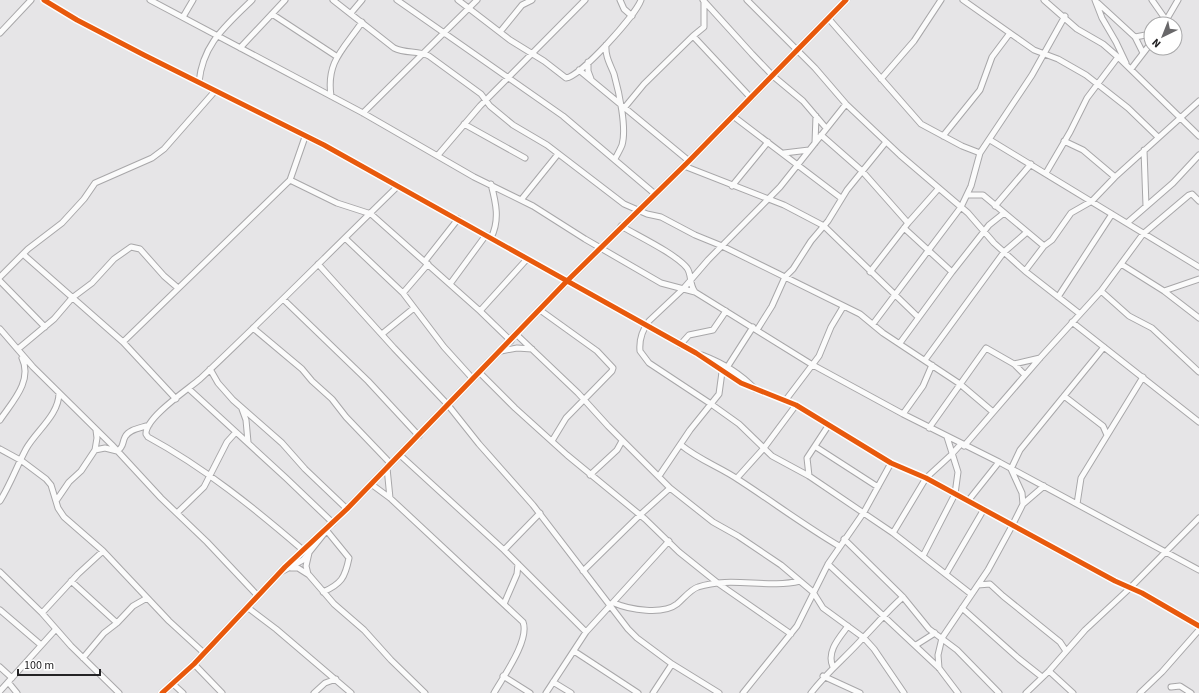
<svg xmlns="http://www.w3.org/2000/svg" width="1199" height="693" font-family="'Source Sans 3',sans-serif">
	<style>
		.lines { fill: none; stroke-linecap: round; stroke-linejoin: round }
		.minor-casing { stroke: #a8a7a9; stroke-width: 7 }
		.tertiary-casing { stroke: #a8a7a9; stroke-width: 8 }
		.minor { stroke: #fbfbfb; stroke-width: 5 }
		.tertiary { stroke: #fbfbfb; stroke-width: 6 }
		.cycleway-casing { stroke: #fff; stroke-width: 8 }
		.cycleway { stroke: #e8590c; stroke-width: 5 }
	</style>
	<rect width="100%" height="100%" fill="#e6e5e7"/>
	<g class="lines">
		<!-- minor casing -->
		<g class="minor-casing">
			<path id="minor" d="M44 0 77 20 144 55 324 145 696 353 741 383 796 405 891 463 926 478 1115 581 1142 593 1199 626
				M150 0 363 113 474 177 533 206 585 239 661 283 695 292 811 364 903 414 999 462 1199 570
				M333 0 394 48C406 54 418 50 429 56L481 94 490 106 513 125 547 145 624 204 647 214 661 217 695 235 722 246 860 314 883 333 960 384 993 412
				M397 0 563 116 655 194
				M458 0 510 40 544 61 566 78C581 76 635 16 641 0
				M620 0 624 9 632 16
				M703 0 752 54 773 76 803 101 826 128
				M747 0 815 68 846 104 900 155 968 213 994 243 1025 271 1080 314
				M963 0 1034 50 1058 59 1086 75 1128 108 1158 137
				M1044 0 1077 29 1103 44 1118 57 1199 136
				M1095 0 1102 18 1116 42 1126 63
				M1152 0 1166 20
				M1098 3 1135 37 1143 53
				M351 13 362 0
				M272 14 336 56
				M183 17 193 0
				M828 18 921 124 962 146 980 153
				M1164 24 1178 0
				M500 32 522 5 532 0
				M0 33 31 0
				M693 36 704 27V2
				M1135 37 1151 34
				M606 45C605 56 610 64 614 74 619 92 627 128 622 145 620 150 617 155 615 159
				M240 48 285 0
				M588 62V71L591 79
				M1131 69 1151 43
				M579 70 689 161
				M881 79 914 41 941 0
				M199 82C203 43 226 26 252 0
				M331 96C326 61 344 49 362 22
				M846 104 780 187 708 260 683 289 649 321C643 329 639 340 640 351L649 363 711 404 739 424 772 456 809 476 893 533 971 594
				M625 107 644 84 693 36 751 98
				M363 113 477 0
				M733 116 841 198
				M464 124 525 158
				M821 135 862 171 908 223
				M943 136 980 90 992 57 1010 33
				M305 137 290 180 337 203 371 214 480 311 511 341
				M990 140 1199 267
				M1064 141 1083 150 1115 177
				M815 143 816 116
				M1144 150 1146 206
				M784 153 809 150
				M438 155 480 106 585 0
				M684 166 784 205 824 226 918 317
				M1046 173 1070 132 1087 98 1118 57
				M491 184C496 203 500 220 491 238
				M732 186 768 142
				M967 195H983L1044 246
				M521 200 558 154
				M995 206 1031 164
				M1127 223 1173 183 1199 155
				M621 226C638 236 676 254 687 268 692 275 689 284 695 292
				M904 228 952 272
				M345 238 403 293
				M23 254 123 342 176 399
				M425 261 458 219
				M318 264 394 348 448 405 479 444 533 505 628 629 637 638 672 664 719 693
				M428 264 403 293 444 347 473 379
				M1121 264 1164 291 1199 318
				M1025 271 1044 246 1052 240 1071 213 1092 201 1115 177 1199 101
				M870 272 908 223 939 188
				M0 277 28 249 62 223 84 199 95 183 152 158 164 149 215 91
				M0 281 45 327
				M450 284 486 235
				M1101 291 1129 316 1152 328 1199 372
				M1164 291 1199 279
				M1058 297 1112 214
				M283 299 368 381 419 436
				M540 310 597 351 613 368 612 371 566 418 552 441
				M480 311 527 259
				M1072 322 1199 422
				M873 324 961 207 971 186 980 153 1032 75 1065 16
				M253 328 302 369 312 381 332 399 346 417 391 464
				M0 329 33 367 112 445 161 498 207 542 257 595
				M757 330 772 306 785 277 793 269 811 241 828 221 847 190 886 142
				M382 334 414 308
				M517 335 578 393 608 426 670 488 713 522 738 536 781 565 813 592 823 608 864 638 874 649 904 693
				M123 342 290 180
				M900 343 952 272 989 225 1004 213
				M680 345 689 335 713 330 726 311
				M19 351 18 349 54 319 72 298 92 283 114 259 131 247 140 249 164 276 178 288
				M501 351 517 348 532 349
				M702 355C723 363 740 373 755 389
				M925 360 1004 252 1027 232
				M1014 364 1040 358
				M728 366 753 327
				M210 369 218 383 233 400 282 443 305 469 347 509
				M480 373 515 408 567 455 645 519 679 552 719 584 791 634
				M189 389 286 478 333 523
				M1064 396 1103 426 1107 435
				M785 401 819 356 831 327 843 307
				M242 409 246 420 248 442
				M903 414 923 386 932 365
				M0 420C12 402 33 381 22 358
				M929 428 986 348 1014 364 1025 375
				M681 445C699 460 720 467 739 480 773 502 805 526 839 546
				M964 446 1040 358 1101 291 1143 234 1189 195 1192 194 1199 201
				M816 447 878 487
				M0 449 22 461 46 479 51 485 58 508 64 517 103 551 169 621 204 653
				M95 450 105 448 117 451C124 447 122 443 125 437 129 429 141 428 149 425
				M400 455 504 550 586 632
				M387 468 390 498
				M590 475 617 450 622 441
				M659 476 690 430 719 394 722 372
				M809 476 807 458 828 426
				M737 478 764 448 796 405
				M371 484 390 498 523 622C530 640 503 677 494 693
				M0 501C10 485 17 466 26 449 36 431 59 415 59 393
				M56 501 69 482 81 471 95 450 97 438 96 430
				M968 501 999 462
				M1023 504 1044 486
				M1077 504 1081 478 1143 377
				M177 513 204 487 227 442 236 432
				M893 533 926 478 951 455 961 444
				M844 539 903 597 929 629 957 650 999 693
				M303 550C254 508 205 468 148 437L146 434C145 418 187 390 200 379 267 316 332 250 398 186
				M504 550 540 513
				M923 556 955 494 958 472 947 437
				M828 564 939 668 958 693
				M291 568H298L309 575 334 604 364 630 391 660 425 693
				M583 571 640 515 670 488
				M0 572 42 613 71 646 119 693
				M281 572 303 560 327 530
				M308 574 306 566 309 553
				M946 574 984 509
				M71 581 117 623
				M978 585 990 584 1003 596 1060 642 1066 651
				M323 592C341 584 345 578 349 558L327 531
				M614 603C630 610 663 615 677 604 683 599 691 589 698 587 731 576 767 589 800 581
				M504 604 517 574 518 564
				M247 607 276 629 351 693
				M962 608 1018 658 1042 677
				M0 610 41 645
				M42 613 78 574 103 551
				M916 645 935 633
				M574 651 638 693
				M83 658 104 633 117 623 133 606 147 598
				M194 664 222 693
				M0 667 12 678
				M833 667C826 652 839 638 848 626
				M939 668 938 655 942 638 988 570 1012 526 1023 504 1022 493 1011 469 1020 450 1104 347
				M1049 671 1073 693
				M503 676 530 693
				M823 676 860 693
				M8 682 17 693
				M553 682 571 693
				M172 683 183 693
				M1171 687 1180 686 1191 693
				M0 691 56 629
				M314 693 325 683 336 679
				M546 693 586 632 669 541
				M653 693 672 664
				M743 693 797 626 828 564 864 512 891 463
				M811 693C827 672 845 658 862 639 876 625 888 610 903 597
				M1026 693 1049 671 1085 630 1130 588 1199 518
				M1140 693 1162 672 1199 630"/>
		</g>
		<!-- tertiary casing -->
		<g class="tertiary-casing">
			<path id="tertiary" d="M162 693 194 664 285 567 347 509 566 282 689 161 846 0"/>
		</g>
		<!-- minor -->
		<use href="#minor" class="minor"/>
		<!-- tertiary -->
		<use href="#tertiary" class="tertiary"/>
		<!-- cycleway casing -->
		<g class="cycleway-casing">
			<path id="cycleway" d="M44 0 77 20 144 55 324 145 696 353 741 383 796 405 891 463 926 478 1115 581 1142 593 1199 626
				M162 693 194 664 285 567 347 509 566 282 689 161 846 0"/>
		</g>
		<!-- cycleway -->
		<use href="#cycleway" class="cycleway"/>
	</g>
	<!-- north arrow -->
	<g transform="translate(1163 36) rotate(223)"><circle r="19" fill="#ffffff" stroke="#a7a7a8"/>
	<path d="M0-3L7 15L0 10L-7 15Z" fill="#686769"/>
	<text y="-6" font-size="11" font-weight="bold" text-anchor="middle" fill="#242325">N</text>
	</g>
	<!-- scale -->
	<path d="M18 669v6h82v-6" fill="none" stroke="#242325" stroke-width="2"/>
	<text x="24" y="669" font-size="12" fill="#242325" stroke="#ffffff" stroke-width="3" paint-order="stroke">100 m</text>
</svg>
